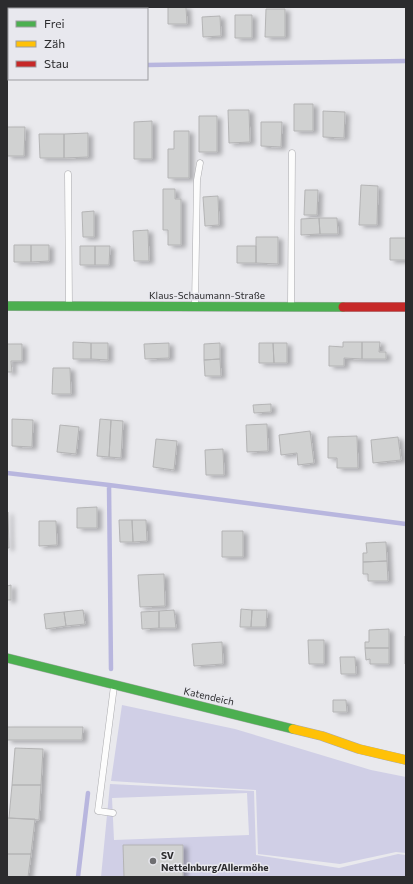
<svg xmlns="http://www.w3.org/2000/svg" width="413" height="884" font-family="Commissioner,sans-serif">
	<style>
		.green { fill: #d0cfe6; fill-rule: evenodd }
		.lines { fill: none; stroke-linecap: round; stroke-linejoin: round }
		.stream { stroke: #b8b6de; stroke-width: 4.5 }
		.building { fill: #d0d1d1; stroke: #b4b4b5; filter: url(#shadow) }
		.lane-casing { stroke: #ababae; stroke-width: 7 }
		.fast-casing { stroke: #ababae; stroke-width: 10 }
		.slow-casing { stroke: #ababae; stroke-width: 10 }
		.jam-casing { stroke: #ababae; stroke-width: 10 }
		.lane { stroke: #fcfcfc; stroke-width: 6 }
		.fast { stroke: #4caf50; stroke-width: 9 }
		.slow { stroke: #ffc107; stroke-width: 9 }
		.jam { stroke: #c62828; stroke-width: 9 }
		.poi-dot { fill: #6e6e71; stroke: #e8e8ee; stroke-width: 1.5 }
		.labels { text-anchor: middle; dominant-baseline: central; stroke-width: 3; stroke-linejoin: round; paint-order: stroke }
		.street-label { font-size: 10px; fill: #2c2c2e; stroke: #e8e8ee }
		.poi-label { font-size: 10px; font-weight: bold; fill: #2c2c2e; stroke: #e8e8ee; text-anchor: start }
	</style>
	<defs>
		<filter id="shadow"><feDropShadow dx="4.5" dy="2.5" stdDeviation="2" flood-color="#0004"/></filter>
	</defs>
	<rect width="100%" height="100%" fill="#e9e9ed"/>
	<!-- green -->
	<path class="green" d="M122 705 235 729 371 770 406 777V853L396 852 340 864 258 854 256 790 111 781Z
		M110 784 254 791 256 855 339 868 398 854 406 855V877H101ZM247 793 249 835 114 840 112 798Z"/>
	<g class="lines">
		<!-- stream -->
		<path class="stream" d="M147 65 406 61
			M7 67H9
			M7 473 109 485 406 524
			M109 485 111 669
			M78 877 88 793"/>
	</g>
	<!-- building -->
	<path class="building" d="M73 7H92V9H73Z
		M168 7H186L187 24H168Z
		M8 9H27H9V35H8Z
		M266 9H285V37H265Z
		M235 15H252V38H235Z
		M220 16 221 36 203 37 202 17Z
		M294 104H313V131H294Z
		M228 110H249L250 142 229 143Z
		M323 111 345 112 344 138 323 137Z
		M199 116H217V152H199Z
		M152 121V159H134V122Z
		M261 122H282L281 147 261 146Z
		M7 127H25L24 156H7Z
		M174 131H189V178H168V149H174Z
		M88 133V157L64 158V134Z
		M39 134H64V158H40Z
		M361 185 378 186 377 225H359Z
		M163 189H175V199H181V245H168V230H163Z
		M305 190H318L317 215H304Z
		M218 196 219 225 205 226 203 197Z
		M94 211V237H83L82 212Z
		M319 218H337L338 234H320Z
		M319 218 320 234 301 235V219Z
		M148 230 149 261H134L133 231Z
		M256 237H278V264L256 263Z
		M390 238H406V260H390Z
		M14 245H31V262H14Z
		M31 245H49V261L31 262Z
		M80 246H95V265H80Z
		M95 246H110L109 265H95Z
		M237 246H256V263H237Z
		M73 342 91 343V359H73Z
		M343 342H362V359L344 358V366H329V346L343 347Z
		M362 342H380L379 352H386V359H362Z
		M91 343H108V360L91 359Z
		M169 343V358L145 359 144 344Z
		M220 343V359L204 360V344Z
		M259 343H273L274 363H259Z
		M273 343H287V363H274Z
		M7 344H22V361H11L12 372H7Z
		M220 359 221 376H205L204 360Z
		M53 368H70L71 394H52Z
		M271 404V412L254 413 253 405Z
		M12 419 33 420 32 447 12 446Z
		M100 419 111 420 109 457 97 456Z
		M111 420 123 421 121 458 109 457Z
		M267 424 268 451 247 452 246 425Z
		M60 425 79 427 76 454 57 452Z
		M310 431 314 463 298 465 297 453 281 455 279 435Z
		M357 436 358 468H337V458H328V437Z
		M398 437 401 460 373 463 371 440Z
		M156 439 177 441 174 470 153 467Z
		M223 449 224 475H206L205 450Z
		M97 507V528H77V508Z
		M7 512H8L9 548H7Z
		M119 520H132L133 542H120Z
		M132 520H146L147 541 133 542Z
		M39 521H56L57 545 39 546Z
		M222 531H243V557H222Z
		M386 542 387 561 363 562V553H367L366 543Z
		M387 561 388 581H368V574H363V562Z
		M164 574 165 606 140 607 138 575Z
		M11 585V600H7V586Z
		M241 609 252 610 251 627H240Z
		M83 610 85 624 66 626 64 612Z
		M174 610 176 628H159V611Z
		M252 610H267L266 627H251Z
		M159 611V628L142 629 141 612Z
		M64 612 66 626 46 629 44 614Z
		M389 629V648H365V642H369V630Z
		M405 636H406V664H405Z
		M308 640H324V664H309Z
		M222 642 223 664 194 666 192 644Z
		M365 648H389V664H370V659L366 660Z
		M340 657H355L356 674H341Z
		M333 700H346L347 712H333Z
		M7 727H83L82 740H7Z
		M15 748 43 749 41 785H12Z
		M12 785H41L39 820 9 818Z
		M7 818 35 819 31 854H7Z
		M123 845H183V877H124Z
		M7 854H31L28 877H7Z"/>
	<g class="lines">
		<!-- lane casing -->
		<g class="lane-casing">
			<path id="lane" d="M68 174 69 305
				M195 305 197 180 200 163
				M291 305 292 153
				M113 813 98 811 114 686"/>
		</g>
		<!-- fast casing -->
		<g class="fast-casing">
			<path id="fast" d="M7 306 343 307
				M7 658 293 729"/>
		</g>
		<!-- slow casing -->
		<g class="slow-casing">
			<path id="slow" d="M293 729 322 736 359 749 406 760"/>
		</g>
		<!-- jam casing -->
		<g class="jam-casing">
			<path id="jam" d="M343 307H406"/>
		</g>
		<!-- lane -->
		<use href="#lane" class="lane"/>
		<!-- fast -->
		<use href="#fast" class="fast"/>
		<!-- slow -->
		<use href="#slow" class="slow"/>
		<!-- jam -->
		<use href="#jam" class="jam"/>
	</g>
	<!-- markers -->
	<circle class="poi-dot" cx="153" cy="861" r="4"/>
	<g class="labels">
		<!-- street labels -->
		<g class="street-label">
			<text x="207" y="295">Klaus-Schaumann-Straße</text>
			<text transform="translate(209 696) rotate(13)">Katendeich</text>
		</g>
		<!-- poi labels -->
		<g class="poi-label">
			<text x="161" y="855">SV<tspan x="161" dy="12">Nettelnburg/Allermöhe</tspan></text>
		</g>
	</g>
	<!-- border -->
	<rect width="413" height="884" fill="none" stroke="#2c2c2e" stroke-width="16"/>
	<!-- legend -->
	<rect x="8" y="8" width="140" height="72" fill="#e8e8ee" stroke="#9d9da1"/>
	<rect x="16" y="21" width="20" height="6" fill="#4caf50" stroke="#9d9da1"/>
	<text x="44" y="28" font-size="12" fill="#2c2c2e">Frei</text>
	<rect x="16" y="41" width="20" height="6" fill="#ffc107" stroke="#9d9da1"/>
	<text x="44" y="48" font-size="12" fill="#2c2c2e">Zäh</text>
	<rect x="16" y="61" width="20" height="6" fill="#c62828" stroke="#9d9da1"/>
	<text x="44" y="68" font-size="12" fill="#2c2c2e">Stau</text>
</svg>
